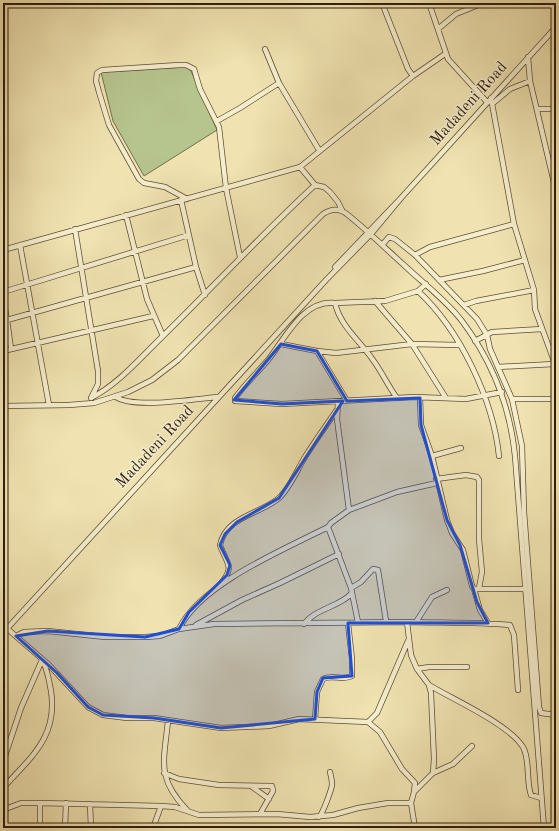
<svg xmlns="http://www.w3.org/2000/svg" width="559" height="831" font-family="'Old Standard TT',serif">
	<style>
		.green { fill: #b6c48e; stroke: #72704e }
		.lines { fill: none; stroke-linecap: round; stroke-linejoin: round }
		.minor-casing { stroke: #5e4e36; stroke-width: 6 }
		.minor { stroke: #f5edcc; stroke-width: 4.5 }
		.marked { fill: #1d4ed8; fill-opacity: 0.2; stroke: #1d4ed8; stroke-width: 3; stroke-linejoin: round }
		.labels { text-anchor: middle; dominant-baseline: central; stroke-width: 3; stroke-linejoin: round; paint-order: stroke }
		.street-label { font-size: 16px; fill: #2e1d0d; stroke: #f5edcc }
	</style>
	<rect width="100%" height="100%" fill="#f0e3b1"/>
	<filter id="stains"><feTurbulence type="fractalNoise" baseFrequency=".005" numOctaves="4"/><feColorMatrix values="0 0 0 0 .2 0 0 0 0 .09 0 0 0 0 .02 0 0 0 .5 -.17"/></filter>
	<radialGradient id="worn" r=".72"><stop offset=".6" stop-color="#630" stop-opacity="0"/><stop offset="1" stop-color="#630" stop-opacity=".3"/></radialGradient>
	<!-- green -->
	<path class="green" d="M187 67 191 71 217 130 144 176 113 121 101 72Z"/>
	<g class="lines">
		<!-- minor casing -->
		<g class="minor-casing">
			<path id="minor" d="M382 3 408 69 413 76
				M429 3 448 59 487 102
				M438 29 456 14 483 3
				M265 49 279 83
				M528 57 530 81 556 191
				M491 98 514 224 534 290 535 309 554 361 556 399
				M492 104 510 89 530 81
				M538 109H556
				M217 121 240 108 279 83 319 150
				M300 167 315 185 324 187 330 192 338 202 342 210
				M187 199 165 187 144 183 139 179 109 125 99 92 96 81 97 73 102 70 179 65H186L194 69 200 89 219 127 226 188 240 257
				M181 200 196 267 205 295
				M126 215 147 299 163 336
				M75 229 98 371V384L91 398
				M20 245 49 405
				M382 245 389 237 395 239 415 255 477 319 487 335 490 349 512 399 522 446 524 512 539 707 541 713 556 715
				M3 250 300 167 413 76 445 54
				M415 255 430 247 514 224
				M335 267 401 198 556 27
				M439 280 483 271 525 260
				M418 291C460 330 493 399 499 456
				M3 292 189 235
				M3 299 7 320 3 322
				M375 301 412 344 446 398
				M335 303C303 299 285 339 268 360 257 373 245 384 235 398V401L282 404 415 397 466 399 502 392
				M464 305 476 301 534 290
				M475 341 492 332 542 329
				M281 344 317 351 336 353 412 344 459 345
				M11 349 7 320 196 267
				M3 351 153 316
				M317 351 347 401
				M498 367 554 364
				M116 397C134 409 195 399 218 397
				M91 398C119 384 142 356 164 335 215 285 263 233 315 185
				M397 398C388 386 382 372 373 360 361 342 340 326 335 303L385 301 418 291 426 284
				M420 398 421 425 432 456 447 520 452 533 463 550 472 586 474 589H526
				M512 399H556
				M3 406 69 405 94 403 128 392 152 380 178 360 323 214C332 208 340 208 348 215 368 231 386 249 405 266 424 284 446 300 462 321 492 361 510 406 515 456L544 828
				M432 456 461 448
				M436 479 466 475 477 477 479 480V539L482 572 479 588
				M349 510 397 492 437 483
				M328 527 351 588 358 622
				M219 586C236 566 227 565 220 545 226 516 261 514 279 498 290 488 297 470 305 457 315 441 326 426 336 411
				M351 588 361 582 373 569 378 570 386 621
				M474 589 480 610 488 623
				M416 622 432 597 447 590
				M304 624C316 608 340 607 352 593
				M3 625 49 665 88 707 103 715 127 718H154L221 728 269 726 299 719 368 722 377 713 408 641
				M196 625 242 600 280 583 339 554
				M179 629C200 584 285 549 328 527L331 523 349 510 337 419 338 402
				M3 633 326 280 371 234 401 198
				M16 636 24 632 48 631 105 637H145L160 636 179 629 214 624 407 622
				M417 669 429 667H467
				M429 685C452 699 513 726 524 749 530 763 526 781 531 795L541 798
				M315 719 317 692 323 679C332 674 343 681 352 676V659L348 623
				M168 721C164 761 156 778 187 810
				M368 722 380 732 402 769 415 783 414 792
				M3 762 21 708 42 660
				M164 773 179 779 219 785 272 786 273 791 260 814
				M433 773 453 764 472 746
				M251 786 269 799
				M3 788C31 757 58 737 51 691 49 681 48 671 43 662
				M90 804 91 828
				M3 810 21 803H40L161 806 175 807 199 815 277 814 310 817 333 815 358 808 388 803H411
				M319 817C323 813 331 791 332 785 332 780 331 776 330 772
				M40 828V803
				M65 828 66 803
				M153 828 161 806
				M415 828 411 803 414 792 433 773 434 759 431 693 429 685 417 669 411 655 407 622C441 623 476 622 510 625L514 635 518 690"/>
		</g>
		<!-- minor -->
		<use href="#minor" class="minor"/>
	</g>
	<!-- marked area -->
	<path class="marked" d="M281 344 317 351 347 401 420 398 421 425 447 520 460 545 477 602 488 623H348L352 676 323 678 317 692 315 719 221 728 154 718 103 715 88 707 57 673 16 636 48 631 145 637 179 629 189 612 227 575 230 565 220 545 225 534 237 522 279 498 343 401 282 404 234 400Z"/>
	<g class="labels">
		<!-- street labels -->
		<g class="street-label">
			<text transform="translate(469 104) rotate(-48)">Madadeni Road</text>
			<text transform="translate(155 447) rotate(-47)">Madadeni Road</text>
		</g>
	</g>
	<!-- margin -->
	<rect width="559" height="831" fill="none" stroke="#f0e3b1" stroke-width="16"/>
	<rect x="4" y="4" width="551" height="823" fill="none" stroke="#2e1d0d" stroke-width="2"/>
	<rect x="8" y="8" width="543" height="815" fill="none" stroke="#2e1d0d"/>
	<rect width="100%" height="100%" filter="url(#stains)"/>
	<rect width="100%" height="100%" fill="url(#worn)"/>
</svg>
